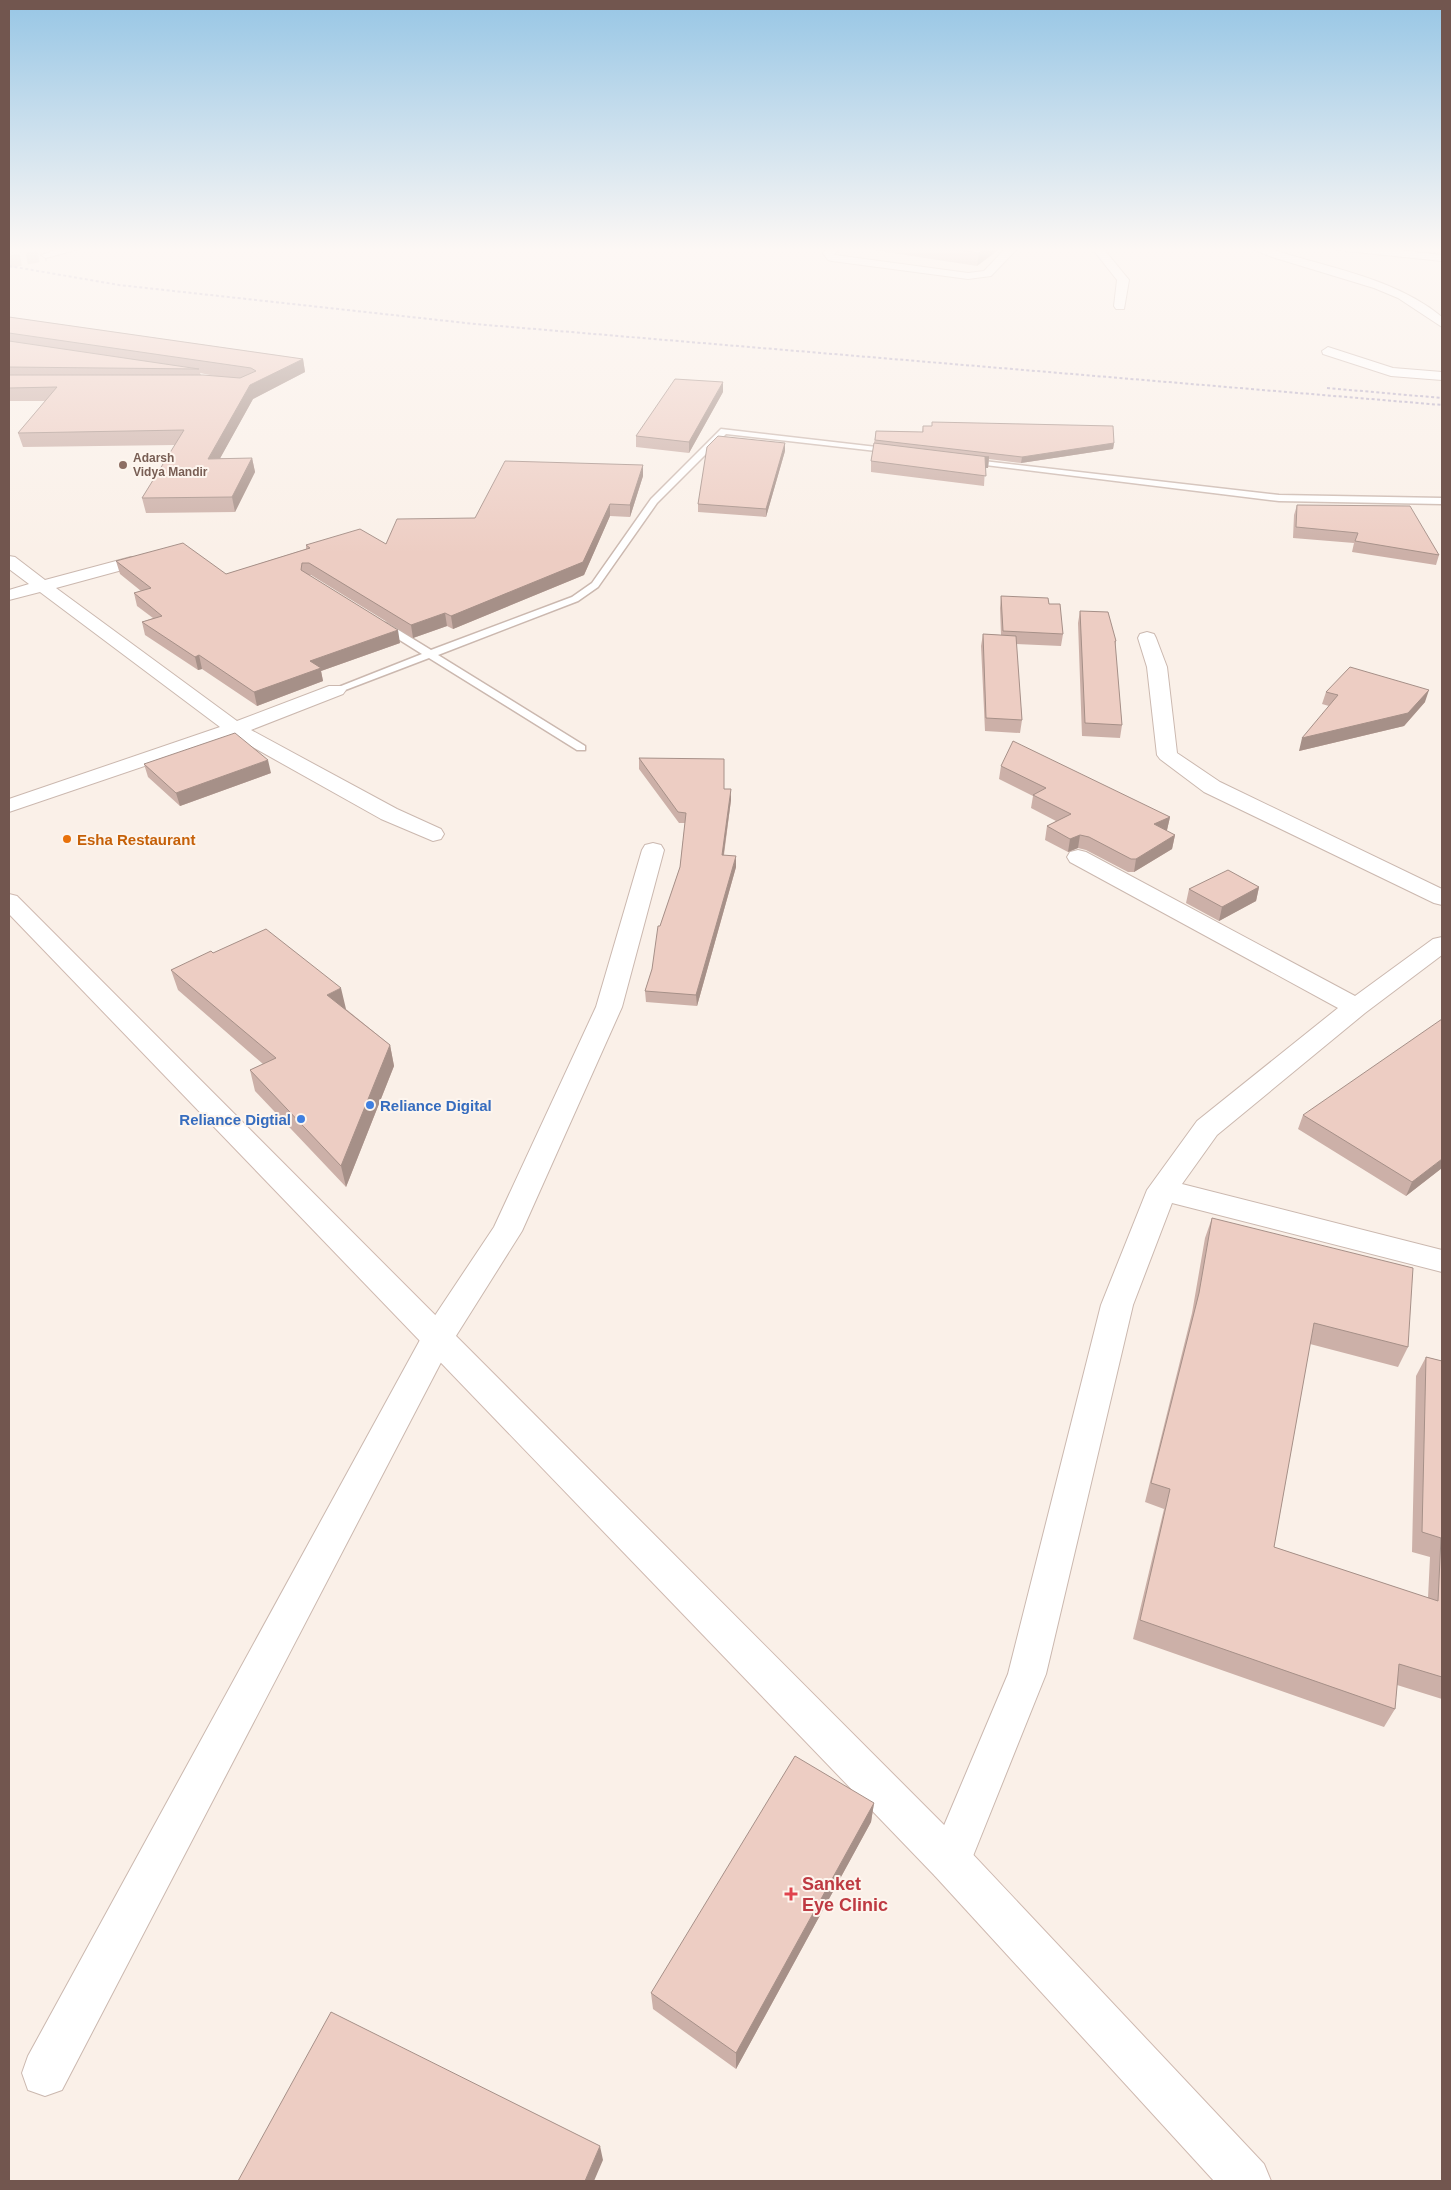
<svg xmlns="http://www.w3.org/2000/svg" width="1451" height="2190" font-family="Arial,sans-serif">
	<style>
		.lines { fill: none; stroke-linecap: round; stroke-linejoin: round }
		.tertiary-tunnel { stroke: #d8cac2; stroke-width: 12; stroke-dasharray: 12 6; stroke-linecap: butt }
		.service-casing { stroke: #cbb8af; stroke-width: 3 }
		.minor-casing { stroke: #cbb8af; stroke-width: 2 }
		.tertiary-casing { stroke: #cbb8af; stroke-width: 2 }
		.secondary-casing { stroke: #cfb9b0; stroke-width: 2 }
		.service { fill: #fff; fill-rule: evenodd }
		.minor { fill: #fff; fill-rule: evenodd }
		.tertiary { fill: #fff; fill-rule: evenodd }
		.secondary { fill: #fff; fill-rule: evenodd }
		.rail { stroke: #b2a8c3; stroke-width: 2; stroke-dasharray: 3 2.5; stroke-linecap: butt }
		.wall { fill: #ccb0a8; fill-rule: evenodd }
		.shaded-wall { fill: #a69088 }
		.building { fill: #edcdc3; stroke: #a69088 }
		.education-dot { fill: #8d6e63; stroke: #fdf5ee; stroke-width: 2 }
		.food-dot { fill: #e8710a; stroke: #fdf5ee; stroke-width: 2 }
		.shop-dot { fill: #3f7fe0; stroke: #fdf5ee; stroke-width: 2 }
		.health-dot { fill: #e0444e; stroke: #fdf5ee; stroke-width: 2 }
		.labels { text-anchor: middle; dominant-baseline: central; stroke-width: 4; stroke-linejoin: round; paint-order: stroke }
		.far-education-label { font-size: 12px; font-weight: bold; fill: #785e54; stroke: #fdf5ee; text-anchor: start }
		.food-label { font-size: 15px; font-weight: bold; fill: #c56008; stroke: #fdf5ee; text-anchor: start }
		.shop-label { font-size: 15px; font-weight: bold; fill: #366cbe; stroke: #fdf5ee; text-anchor: start }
		.near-health-label { font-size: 18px; font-weight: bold; fill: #be3a42; stroke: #fdf5ee; text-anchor: start }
	</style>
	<rect width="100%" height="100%" fill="#faf0e8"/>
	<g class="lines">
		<!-- tertiary-tunnel -->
		<path class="tertiary-tunnel" d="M9 262 46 255"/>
		<!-- service casing -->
		<g class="service-casing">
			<path id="service" d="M721 429 894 449 898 451 894 453 726 434 657 503 598 587 578 601 438 655 585 746V750H577L429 658 340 692 336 693 331 690 422 654 379 627V623H387L431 650 572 597 592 583 651 499Z
				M966 459 1279 495 1442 498V504L1279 501 969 463H966Z"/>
		</g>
		<!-- minor casing -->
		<g class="minor-casing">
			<path id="minor" d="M829 247H841L834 254 835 255 968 273 984 271 1007 247H1019L991 276 968 279 832 261 828 260 823 253Z
				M1091 247H1102L1129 280 1124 309H1116L1114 306 1117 280Z
				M1248 247H1265C1325 268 1392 276 1442 317V327L1398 298 1374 288 1272 257Z
				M1332 247H1372L1442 255V261L1337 250Z
				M1328 347 1393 368 1442 372V380L1391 376 1323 354 1322 351Z
				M9 556 15 557 45 580 131 557 137 558 139 562 137 566 56 588 237 721 329 686H343L346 690 343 694 251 730 397 809 441 829 444 834 441 839 433 841 381 819 233 736 9 812V799L220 727 40 592 9 600V590L29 584 9 569Z
				M1147 632 1154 634 1156 638 1167 667 1177 753 1220 782 1442 889V905L1434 903 1204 792 1160 759 1157 755 1147 667 1138 638 1140 634Z
				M653 843 661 845 664 850 622 1007 522 1231 449 1347 62 2090 45 2096 28 2090 22 2073 28 2056 426 1329 494 1227 596 1007 642 850 645 845Z
				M1078 850 1086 852 1355 996 1433 939 1442 937V955L1365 1013 1217 1135 1182 1184 1442 1250V1272L1172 1203 1133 1305 1046 1674 965 1876 950 1882 935 1876 929 1861 1008 1674 1101 1305 1147 1190 1197 1121 1338 1008 1070 862 1067 857 1070 852Z"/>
		</g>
		<!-- tertiary casing -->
		<g class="tertiary-casing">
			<path id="tertiary" d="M65 247H87L46 258 41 255Z"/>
		</g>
		<!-- secondary casing -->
		<g class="secondary-casing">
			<path id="secondary" d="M9 894 17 896 965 1846 1264 2164 1271 2181H1214L935 1876 9 914Z"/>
		</g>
		<!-- service -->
		<use href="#service" class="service"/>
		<!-- minor -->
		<use href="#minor" class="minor"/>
		<!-- tertiary -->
		<use href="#tertiary" class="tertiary"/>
		<!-- secondary -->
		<use href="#secondary" class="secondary"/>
		<!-- rail -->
		<path class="rail" d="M9 266 119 285 475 324 1442 405
			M1327 388 1442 398"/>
	</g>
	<!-- wall -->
	<path class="wall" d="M860 247H1002L977 266 860 248Z
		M9 317 303 359 305 372 253 399 220 458H252L255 472 235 512 146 513 142 498 175 445 23 447 18 433 45 401H9ZM200 373 215 376 201 375Z
		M723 392 689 453 636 447V436Z
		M932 422 1114 443 1113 449 1021 463 989 459 988 468H985L984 486 871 472V461L876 431 922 432 923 426H932Z
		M785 451 766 517 698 512V504Z
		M643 465V476L630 517 610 516 584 575 453 629 447 626 413 638 311 575H309L400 643 321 671 323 681 257 706 202 669 198 670 145 635 142 622 153 618 137 606 134 593 141 591 120 574 116 561 226 574 306 549V545L386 544 475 518Z
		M1297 505 1439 555 1436 565 1352 552 1354 543 1293 538 1294 515Z
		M1001 596 1049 604 1063 634 1061 646 1016 644 1022 720 1020 733 985 731 981 646 983 634 1001 635 1000 608Z
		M1080 611 1116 641 1115 647 1122 725 1120 738 1082 736 1078 623Z
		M1326 692 1425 702 1404 726 1299 751 1329 706 1322 704Z
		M639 758 724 789 731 800 724 855 736 867 697 1006 646 1002 645 991 652 969 660 926 680 867 685 823H679L639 769Z
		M144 764 271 773 180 806 148 777Z
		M1001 766 1170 817 1167 830 1166 831 1175 835 1172 849 1134 872H1128L1086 850 1078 848 1068 852 1045 840 1047 826 1056 821 1031 808 1033 796 999 779Z
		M1259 887 1256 901 1219 921 1186 903 1189 889Z
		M213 953 346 1009 390 1045 394 1066 346 1187 255 1091 250 1070 263 1064 178 990 171 970Z
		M1303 1115 1442 1168 1406 1196 1298 1129Z
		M1212 1218 1408 1347 1398 1367 1310 1344 1274 1547 1428 1598 1430 1557 1412 1552 1416 1376 1426 1357 1442 1361V1699L1397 1685 1395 1709 1384 1727 1133 1639 1164 1509 1145 1502 1192 1313 1205 1238Z
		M874 1803 871 1822 736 2069 653 2009 651 1993Z"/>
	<!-- shaded-wall -->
	<path class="shaded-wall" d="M986 247H1002L977 266 979 253Z
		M303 359 305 372 253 399 212 473 208 459 250 385Z
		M723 382V392L689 453V442Z
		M785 443V451L766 517V509Z
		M1114 443 1113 449 1021 463 1022 457Z
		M985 457H989L988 468H984Z
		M252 458 255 472 235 512 232 497Z
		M643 465V476L630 517V505Z
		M610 504V516L584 575 453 629 451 616Z
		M445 613 447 626 413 638 411 625Z
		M398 630 400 643 321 671 323 681 257 706 254 692 310 661Z
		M199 655 202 669 198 670 195 657Z
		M1429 690 1425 702 1404 726 1299 751 1302 738Z
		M268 760 271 773 180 806 176 793Z
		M731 789V800L722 866V855Z
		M1170 817 1167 830 1151 838 1154 824Z
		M1080 835 1078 848 1068 852 1070 839Z
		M1175 835 1172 849 1134 872 1136 859Z
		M736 856V867L697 1006 696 995Z
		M1259 887 1256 901 1219 921 1222 907Z
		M341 988 346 1009 332 1016 327 995Z
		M390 1045 394 1066 346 1187 341 1166Z
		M1442 1159V1168L1406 1196 1412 1182Z
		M874 1803 871 1822 736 2069V2053Z
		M600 2146 603 2160 594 2181H585Z"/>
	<!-- building -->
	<path class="building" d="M940 247H986L979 253Z
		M9 317 303 359 250 385 208 459 252 458 232 497 142 498 184 430 18 433 57 387 9 388V375H203L240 378 256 371 251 368 9 333Z
		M9 341 199 369 9 367Z
		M675 379 723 382 689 442 636 436Z
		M932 422 1113 426 1114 443 1022 457 875 440 876 431 923 432V426H932Z
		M718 436 785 443 766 509 698 504 707 447Z
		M874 443 989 457H985L986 476 871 461Z
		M505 461 643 465 630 505 610 504 583 562 451 616 445 613 411 625 309 563H302L301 570 398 630 310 661 321 668 254 692 199 655 195 657 142 622 162 616 134 593 151 588 116 561 183 543 226 574 310 548 306 545 360 529 386 544 397 519 475 518Z
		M1297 505 1410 506 1439 555 1355 541 1358 533 1296 527Z
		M1001 596 1048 598 1049 604H1060L1063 634 1003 631Z
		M1080 611 1108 612 1116 641H1115L1122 725 1085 723Z
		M983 634 1016 636 1022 720 986 718Z
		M1350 667 1429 690 1408 713 1302 738 1338 695 1326 692Z
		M235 733 268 760 176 793 144 764Z
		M1013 741 1170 817 1154 824 1175 835 1136 859H1131L1089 837 1080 835 1070 839 1047 826 1071 814 1033 795 1046 788 1001 766Z
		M639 758 724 759V789H731L722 855 736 856 696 995 645 991 652 969 658 926H660L680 867 686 813 678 812Z
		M1228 870 1259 887 1222 907 1189 889Z
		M266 929 341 988 327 995 390 1045 341 1166 250 1070 276 1058 171 970 211 951 213 953Z
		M1442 1019V1159L1412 1182 1303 1115Z
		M1212 1218 1413 1268 1408 1347 1314 1323 1274 1547 1438 1601 1441 1538 1422 1532 1426 1357 1442 1361V1677L1399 1664 1395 1709 1140 1620 1170 1489 1151 1483 1199 1293Z
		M795 1756 874 1803 736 2053 651 1993Z
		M331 2012 600 2146 585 2181H238Z"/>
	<!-- sky -->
	<linearGradient id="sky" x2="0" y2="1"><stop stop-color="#97c6e5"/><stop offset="0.45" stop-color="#fdf8f5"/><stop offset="1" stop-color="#fdf8f5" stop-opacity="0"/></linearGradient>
	<rect width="1451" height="554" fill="url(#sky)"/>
	<!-- markers -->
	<circle class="education-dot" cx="123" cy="465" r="5"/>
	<circle class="food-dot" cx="67" cy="839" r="5"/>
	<g class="shop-dot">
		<circle cx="370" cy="1105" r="5"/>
		<circle cx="301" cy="1119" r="5"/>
	</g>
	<path class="health-dot" d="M788.5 1886.5h5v5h5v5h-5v5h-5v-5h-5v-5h5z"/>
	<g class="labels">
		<!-- far-education labels -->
		<g class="far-education-label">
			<text x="133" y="458">Adarsh<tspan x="133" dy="14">Vidya Mandir</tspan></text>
		</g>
		<!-- food labels -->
		<g class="food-label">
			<text x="77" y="839">Esha Restaurant</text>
		</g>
		<!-- shop labels -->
		<g class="shop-label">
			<text x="380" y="1105">Reliance Digital</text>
			<text x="291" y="1119" text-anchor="end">Reliance Digtial</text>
		</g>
		<!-- near-health labels -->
		<g class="near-health-label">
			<text x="802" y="1884">Sanket<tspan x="802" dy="21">Eye Clinic</tspan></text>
		</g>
	</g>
	<!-- border -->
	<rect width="1451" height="2190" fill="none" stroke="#72564f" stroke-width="20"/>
</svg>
